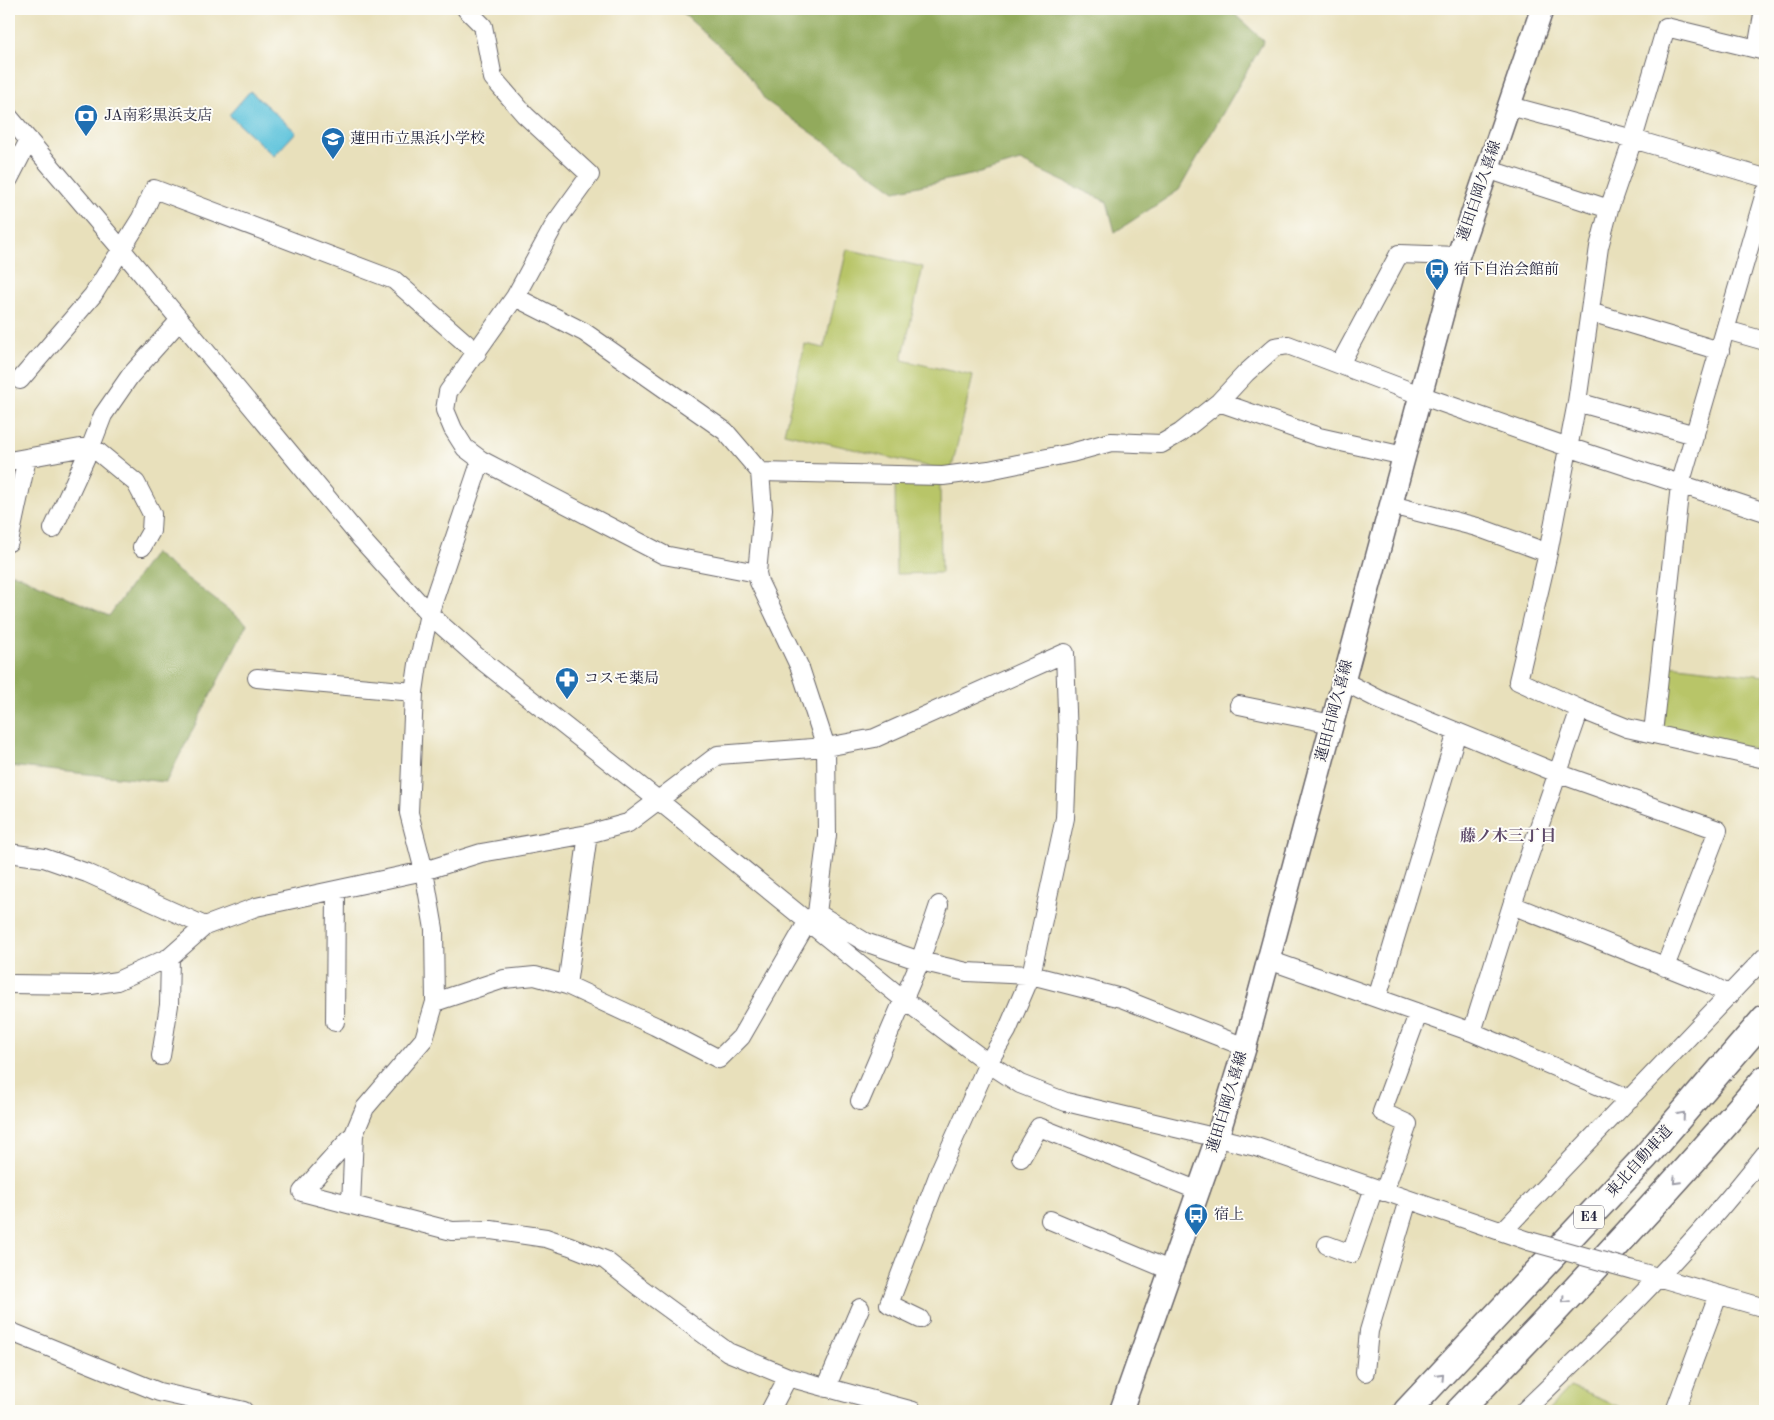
<svg xmlns="http://www.w3.org/2000/svg" width="1774" height="1420" font-family="'Old Standard TT','Noto Serif JP',serif">
	<style>
		.green { fill: #b8c567; stroke: #6d7451 }
		.forest { fill: #92aa5c; stroke: #5a664c }
		.water { fill: #5dc3db; stroke: #40728b }
		.lines { fill: none; stroke-linecap: round; stroke-linejoin: round }
		.minor-casing { stroke: #676468; stroke-width: 20 }
		.major-casing { stroke: #676468; stroke-width: 25 }
		.highway-casing { stroke: #676468; stroke-width: 29 }
		.minor { stroke: #fff; stroke-width: 18 }
		.major { stroke: #fff; stroke-width: 22 }
		.highway { stroke: #fff; stroke-width: 26 }
		.minor-bridge-casing { stroke: #676468; stroke-width: 20; stroke-linecap: butt }
		.minor-bridge { stroke: #fff; stroke-width: 18 }
		.oneway { stroke: #9c9ca7 }
		.labels { text-anchor: middle; dominant-baseline: central; stroke-width: 4; stroke-linejoin: round; paint-order: stroke }
		.shield { fill: #fdfcf7; stroke: #646373; stroke-width: 1 }
		.shield-label { font-size: 14px; font-weight: bold; fill: #22223b }
		.poi-label { font-size: 15px; fill: #22223b; stroke: #fdfcf7; text-anchor: start }
		.street-label { font-size: 15px; fill: #22223b; stroke: #fdfcf7 }
		.neighbourhood-label { font-size: 16px; font-weight: bold; fill: #5f4b6a; stroke: #fdfcf7 }
	</style>
	<rect width="100%" height="100%" fill="#fdfcf7"/>
	<filter id="ink" filterUnits="userSpaceOnUse"><feTurbulence type="fractalNoise" baseFrequency=".02" numOctaves="2"/><feDisplacementMap in="SourceGraphic" scale="10" xChannelSelector="R" yChannelSelector="G"/><feConvolveMatrix kernelMatrix="1 2 1 2 8 2 1 2 1" color-interpolation-filters="sRGB"/></filter>
	<filter id="wash" filterUnits="userSpaceOnUse"><feTurbulence type="fractalNoise" baseFrequency=".0096" numOctaves="4" result="noise"/><feDisplacementMap in="SourceGraphic" scale="20" xChannelSelector="R" yChannelSelector="G"/><feGaussianBlur stdDeviation="1.12" result="paint"/><feColorMatrix in="noise" values="0 0 0 0 0 0 0 0 0 0 0 0 0 0 0 0 0 1.4 0 .05"/><feComposite in="paint" operator="in"/></filter>
	<g filter="url(#wash)">
		<rect width="100%" height="100%" fill="#e8e0bb"/>
		<!-- green -->
		<path class="green" d="M847 249 923 267 902 360 973 376 951 472 784 433 805 344 824 348Z
			M895 483H940L941 573 896 574Z
			M1669 665 1765 676V751L1662 730Z
			M1570 1387 1630 1411H1547Z"/>
		<!-- forest -->
		<path class="forest" d="M678 9H1229L1264 41 1179 190 1115 232 1107 202 1020 161 980 173 895 191 765 100 745 69Z
			M154 553 247 624 166 782 9 766V583L13 573 109 616Z"/>
		<!-- water -->
		<path class="water" d="M250 91 296 132 274 156 229 115Z"/>
	</g>
	<g filter="url(#ink)">
		<g class="lines">
			<!-- minor casing -->
			<g class="minor-casing">
				<path id="minor" d="M1757 49 1764 9
					M1765 51 1666 27 1633 139 1609 209 1599 247 1577 402 1548 553 1518 681 1580 709 1627 728 1765 759
					M1510 106 1633 139 1765 178
					M9 117 122 250 362 540 429 614 475 655 658 800 903 999 988 1063 1020 1084 1066 1102 1256 1147 1529 1241
					M1487 169 1609 209
					M9 179 29 140
					M515 297 448 392 445 410 453 429 465 448 481 460 664 555 757 573
					M1590 312 1720 351
					M1726 330 1765 341
					M1340 364 1399 254 1458 256
					M20 380 93 295 141 218 154 189 394 280 477 353
					M1219 402 1319 437 1404 456
					M1577 402 1695 435
					M481 460 429 614 418 664 414 692 409 813 424 871 434 929 435 1002 424 1039 365 1108 354 1134 302 1192 452 1231 491 1230 546 1238 570 1246 605 1260 638 1286 728 1352 788 1377 913 1411
					M9 461 91 446 136 483 152 514 151 531 142 547
					M760 472 943 476 989 470 1071 453 1111 442 1161 444 1180 433 1219 402 1246 373 1275 347 1288 345 1420 395 1568 447 1765 512
					M1391 505 1477 527 1548 553
					M53 529 91 446 103 415 130 376 180 320
					M9 542 27 458
					M257 678 414 692
					M1343 681 1382 701 1557 773 1718 830 1665 967
					M1239 705 1332 724
					M1653 733 1680 485 1765 193
					M9 853 44 858 87 873 205 926
					M1512 905 1709 984 1730 995
					M817 913 865 942 920 961 967 972 1031 975 1121 998 1245 1047
					M1269 960 1472 1032 1630 1099
					M9 984 91 985 117 981 170 957 205 926 256 907 424 871 481 853 588 834 628 823 718 755 826 747 875 738 1065 653 1068 740 1065 818 1031 975 1007 1031 988 1063 941 1168 889 1304 920 1319
					M567 985 588 834
					M1377 998 1457 732
					M435 1002 504 979 535 976 567 985 655 1026 719 1059 741 1037 808 921 817 913 827 835 826 747 800 668 759 582 757 573 763 510 760 472 725 431 584 332 515 297 556 222 590 175 525 115 493 78 483 26 466 9
					M335 1022 336 890
					M1472 1032 1512 905 1580 709
					M161 1056 169 1005 170 957
					M860 1101 920 961 939 905
					M1021 1158 1039 1127 1199 1191
					M1384 1192 1408 1124 1382 1112 1418 1014
					M351 1205 354 1134
					M1050 1220 1172 1271
					M1503 1231 1765 957
					M1327 1245 1351 1254 1374 1188
					M1633 1270 1765 1308
					M9 1331 159 1392 244 1411
					M1365 1372 1369 1331 1408 1200
					M826 1388 860 1308
					M770 1411 788 1377
					M1524 1411C1609 1330 1692 1247 1765 1154
					M1675 1411 1718 1295"/>
			</g>
			<!-- major casing -->
			<g class="major-casing">
				<path id="major" d="M1121 1411 1217 1138 1245 1047 1458 256 1542 9"/>
			</g>
			<!-- highway casing -->
			<g class="highway-casing">
				<path id="highway" d="M1407 1411 1646 1156 1765 1018
					M1459 1411C1564 1303 1667 1193 1765 1079"/>
			</g>
			<!-- minor -->
			<use href="#minor" class="minor"/>
			<!-- major -->
			<use href="#major" class="major"/>
			<!-- highway -->
			<use href="#highway" class="highway"/>
			<!-- minor-bridge casing -->
			<g class="minor-bridge-casing">
				<path id="minor-bridge" d="M1529 1241 1633 1270"/>
			</g>
			<!-- minor-bridge -->
			<use href="#minor-bridge" class="minor-bridge"/>
		</g>
		<!-- one-way arrows -->
		<defs><path id="oneway-chevron" d="M-2-3.5L2.5 0L-2 3.5" fill="none" stroke-width="1.6" stroke-linecap="round" stroke-linejoin="round" transform="scale(1.25)"/></defs>
		<g class="oneway">
			<use href="#oneway-chevron" transform="translate(1682 1115) rotate(-49)"/>
			<use href="#oneway-chevron" transform="translate(1676 1181) rotate(133)"/>
			<use href="#oneway-chevron" transform="translate(1565 1300) rotate(133)"/>
			<use href="#oneway-chevron" transform="translate(1441 1376) rotate(-47)"/>
		</g>
	</g>
	<!-- icons -->
	<defs>
		<g id="bank-pin" transform="scale(1.25)"><path d="M0 17L-7.5 6A9.5 9.5 0 1 1 7.5 6Z" fill="#1f6fb2" stroke="#fdfcf7"/><path d="M-6-4H6V4H-6ZM0-2.3a2.3 2.3 0 1 0 0 4.6a2.3 2.3 0 1 0 0-4.6Z" fill="#fff"/></g>
		<g id="school-pin" transform="scale(1.25)"><path d="M0 17L-7.5 6A9.5 9.5 0 1 1 7.5 6Z" fill="#1f6fb2" stroke="#fdfcf7"/><path d="M0-5L7-2L0 1L-7-2ZM-4 1L0 2.5L4 1V4Q0 6-4 4Z" fill="#fff"/></g>
		<g id="bus-pin" transform="scale(1.25)"><path d="M0 17L-7.5 6A9.5 9.5 0 1 1 7.5 6Z" fill="#1f6fb2" stroke="#fdfcf7"/><path d="M-5-6H5V4H4V6H2V4H-2V6H-4V4H-5ZM-3.5-4V0h7V-4ZM-3.5 1.2v1.5H-2V1.2ZM2 1.2v1.5H3.5V1.2Z" fill="#fff"/></g>
		<g id="pharmacy-pin" transform="scale(1.25)"><path d="M0 17L-7.5 6A9.5 9.5 0 1 1 7.5 6Z" fill="#1f6fb2" stroke="#fdfcf7"/><path d="M-2-6h4v4h4v4h-4v4h-4v-4h-4v-4h4Z" fill="#fff"/></g>
	</defs>
	<g fill-rule="evenodd">
		<use href="#bank-pin" x="86" y="116"/>
		<use href="#school-pin" x="333" y="139"/>
		<use href="#bus-pin" x="1437" y="270"/>
		<use href="#pharmacy-pin" x="567" y="679"/>
		<use href="#bus-pin" x="1196" y="1215"/>
	</g>
	<g class="labels">
		<!-- shield labels -->
		<rect class="shield" x="1574" y="1205.5" width="30" height="23" rx="4"/>
		<g class="shield-label">
			<text x="1589" y="1217">E4</text>
		</g>
		<!-- poi labels -->
		<g class="poi-label">
			<text x="104" y="116">JA南彩黒浜支店</text>
			<text x="350" y="139">蓮田市立黒浜小学校</text>
			<text x="1454" y="270">宿下自治会館前</text>
			<text x="584" y="679">コスモ薬局</text>
			<text x="1214" y="1215">宿上</text>
		</g>
		<!-- street labels -->
		<g class="street-label">
			<text transform="translate(1480 191) rotate(-71)">蓮田白岡久喜線</text>
			<text transform="translate(1335 711) rotate(-75)">蓮田白岡久喜線</text>
			<text transform="translate(1228 1102) rotate(-73)">蓮田白岡久喜線</text>
			<text transform="translate(1640 1162) rotate(-48)">東北自動車道</text>
		</g>
		<!-- neighbourhood labels -->
		<g class="neighbourhood-label">
			<text x="1508" y="837">藤ノ木三丁目</text>
		</g>
	</g>
	<!-- margin -->
	<rect width="1774" height="1420" fill="none" stroke="#fdfcf7" stroke-width="30"/>
</svg>
